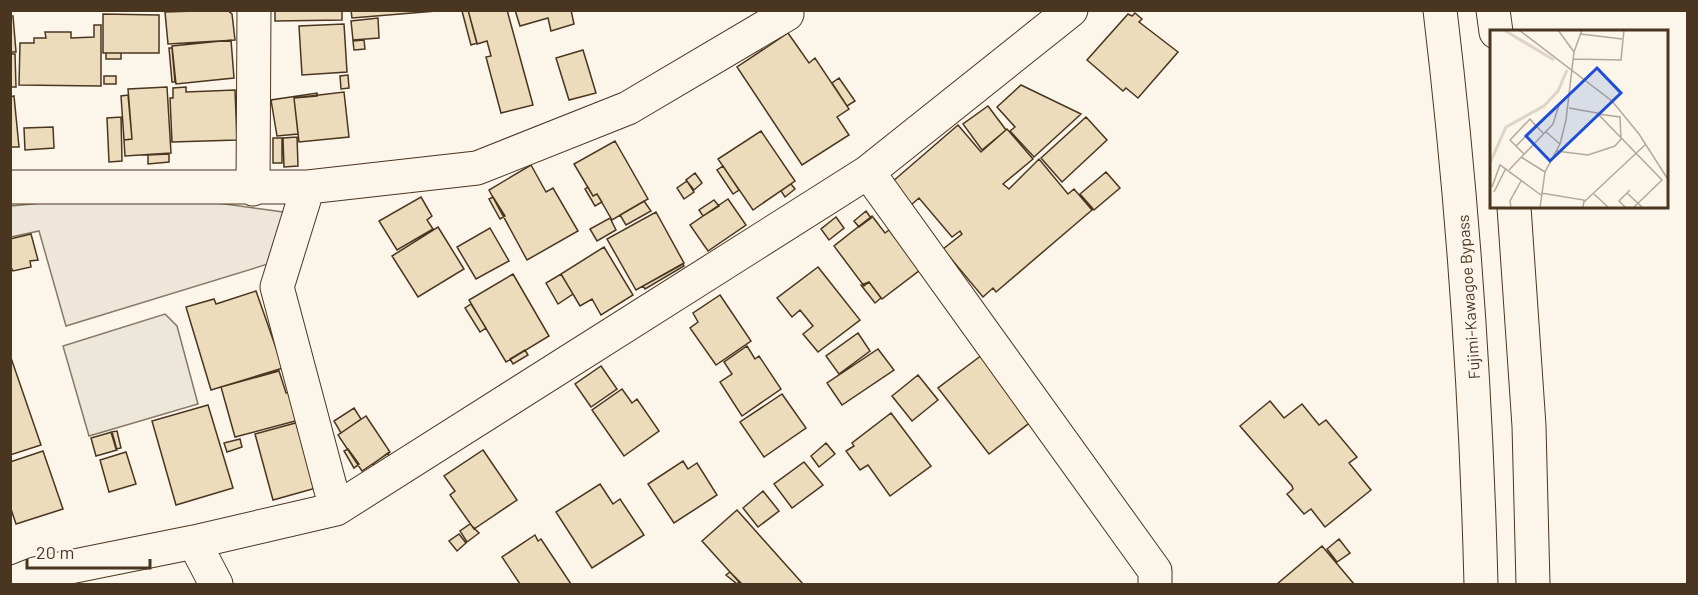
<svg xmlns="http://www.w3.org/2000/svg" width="1698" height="595" font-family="Barlow,sans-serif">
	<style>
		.green { fill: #ede6d9; stroke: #887966; stroke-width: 1.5 }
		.parking { fill: #ede7d9; stroke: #887966; stroke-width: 1.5 }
		.building { fill: #ecdcbc; stroke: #4a3520; stroke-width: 1.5 }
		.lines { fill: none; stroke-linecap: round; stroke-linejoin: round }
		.minor-casing { stroke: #4a3520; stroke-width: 35 }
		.trunk-casing { stroke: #4a3520; stroke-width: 35 }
		.minor { stroke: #fbf6e9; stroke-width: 33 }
		.trunk { stroke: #fbf6e9; stroke-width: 33 }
		.labels { text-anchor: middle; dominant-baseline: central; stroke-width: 4.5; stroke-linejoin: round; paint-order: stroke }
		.street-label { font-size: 16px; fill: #4a3520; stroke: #fbf6e9 }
		.inset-river { fill: none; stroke: #dcd4c6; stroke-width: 3 }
		.inset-road { fill: none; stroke: #b4a999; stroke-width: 1.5 }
		.view { fill: #1d4ed8; fill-opacity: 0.15; stroke: #1d4ed8; stroke-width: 3 }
		.inset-edge { fill: none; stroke: #4a3520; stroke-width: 3 }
	</style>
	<rect width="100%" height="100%" fill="#fbf6e9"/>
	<!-- green -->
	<path class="green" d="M83 199H188L283 212 285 219 268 264 66 326 39 231 11 237V206Z"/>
	<!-- parking -->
	<path class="parking" d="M165 314 177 326 198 404 89 436 63 346Z"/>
	<!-- building -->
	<path class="building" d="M227 10 232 14 235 40 168 44 165 12Z
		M275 10H342V20L275 21Z
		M351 10H436V11L352 18Z
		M468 10 477 43 471 45 462 11Z
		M468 10H507L533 105 501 113 486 57 491 56 487 41 477 44Z
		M515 10H571L574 24 551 31 548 18 520 26Z
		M1135 13 1142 19 1139 22 1178 52 1138 98 1126 88 1123 91 1087 60 1128 14 1132 16Z
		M103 14 159 15V53H103Z
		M10 16H13L16 52H10Z
		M378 18 379 38 353 40 351 21Z
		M344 24 347 72 302 75 299 26Z
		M94 25H101V86L19 85 20 43H34V38H46L45 32H71V38L94 37Z
		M788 33 809 63 815 58 849 109 837 117 849 135 802 165 737 67Z
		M231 40 234 78 176 84 172 46Z
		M364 40 365 49 354 50 353 41Z
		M169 48H172L175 82H172Z
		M583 50 596 93 569 100 556 58Z
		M106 53H121V59H106Z
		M10 54H15L16 87H10Z
		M348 75 349 88 341 89 340 76Z
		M104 76H116V84H104Z
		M839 78 855 101 847 106 832 83Z
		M1021 85 1081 114 1034 157 1010 131 1015 127 997 107Z
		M167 87 171 153 125 156 124 140 132 139 128 89Z
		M186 87V92L235 90 237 140 172 142 170 98H173V88Z
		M344 92 349 137 299 142 294 98Z
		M317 93V96L294 98 298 134 277 136 271 100Z
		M128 95 132 139 124 140 121 96Z
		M14 96 19 147H10V97Z
		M988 106 1006 130 982 150 963 124Z
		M121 117 122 161 109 162 107 118Z
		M1086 117 1107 140 1062 182 1041 158Z
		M958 125 981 152 1007 129 1033 159 1003 184 1009 189 1039 159 1068 194 1074 189 1092 210 996 292 993 288 983 297 943 249 962 234 960 231 952 237 919 198 911 205 892 182Z
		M53 127 54 148 25 150 24 128Z
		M761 131 795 181 753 210 718 159Z
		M297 137 298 166 284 167 283 138Z
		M273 138H282V163H273Z
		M615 141 648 199 612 220 597 194 593 196 574 164Z
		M169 154V162L148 164V155Z
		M531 165 546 192 553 188 578 231 527 260 489 190Z
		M723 166 739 190 733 194 717 170Z
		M1106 172 1120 188 1094 210 1080 194Z
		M695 173 702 183 694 190 686 180Z
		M687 181 694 192 684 199 677 188Z
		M791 184 795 189 785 197 781 191Z
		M588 187 593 196 597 194 602 202 595 206 585 189Z
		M421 197 432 216 427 220 433 229 397 250 379 221Z
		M493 197 505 216 500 219 489 199Z
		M728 199 746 225 708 251 690 225Z
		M714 200 719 206 703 216 699 210Z
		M644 201 651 211 626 225 620 215Z
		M866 211 871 218 859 227 854 221Z
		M656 212 684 263 636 290 607 239Z
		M872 216 885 233 889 230 920 270 882 299 869 282 864 286 834 246Z
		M836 217 844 228 829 240 821 229Z
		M610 218 616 230 597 241 590 229Z
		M438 227 464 269 418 297 392 256Z
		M490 228 509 261 476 279 457 247Z
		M31 234 38 260 30 261 31 267 13 271 10 266V239Z
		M604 247 633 295 601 315 592 299 580 306 561 274Z
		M683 264 684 266 645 289 643 286Z
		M818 267 860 320 818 352 803 334 813 326 800 310 792 317 777 298Z
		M513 274 549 336 506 362 469 300Z
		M561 274 573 294 558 304 546 283Z
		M869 282 881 298 875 303 861 285Z
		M256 291 283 368 211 390 186 307 214 299 216 304Z
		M720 295 751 341 716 365 690 328 698 322 693 313Z
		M471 304 486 328 480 332 465 308Z
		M858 333 870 351 839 374 826 356Z
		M747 346 755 359 759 356 781 389 742 416 720 382 732 374 724 362Z
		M878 349 894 370 842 405 827 383Z
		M525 350 528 355 513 364 510 359Z
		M10 355 41 445 10 455Z
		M982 355 1032 421 989 454 938 388Z
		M601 366 617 389 591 407 575 384Z
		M279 371 286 393 291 392 299 420 235 437 221 387Z
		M918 375 938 400 912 421 892 396Z
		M622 389 632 403 637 399 659 431 624 456 592 410Z
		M782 394 806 428 764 457 740 422Z
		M1270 401 1284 418 1302 404 1319 425 1326 420 1357 457 1349 463 1371 490 1325 527 1311 509 1304 514 1287 494 1293 489 1292 486 1240 426Z
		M208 405 233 488 176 505 152 421Z
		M354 408 361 419 341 433 334 421Z
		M891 413 931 466 890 496 868 465 860 470 846 451 854 446 852 443Z
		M366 416 390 452 362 471 338 435Z
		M299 422 316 488 273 500 255 434Z
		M117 431 121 448 116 449 111 432Z
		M112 432 117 450 96 456 91 438Z
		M240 439 242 447 227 452 224 443Z
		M826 443 835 454 819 467 811 456Z
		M348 449 359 464 354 468 344 451Z
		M483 450 517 500 474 529 450 495 455 491 444 476Z
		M43 451 63 509 16 524 10 506V462Z
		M126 452 136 484 109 492 100 460Z
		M388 453 390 457 376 467 373 464Z
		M683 461 688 469 697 463 717 495 674 523 648 484Z
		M804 462 823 485 792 508 774 484Z
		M600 484 613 504 620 499 644 535 592 568 556 512Z
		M763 491 779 511 758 527 743 508Z
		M737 510 803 584H742L730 572 702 541Z
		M470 524 479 533 467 542 460 531Z
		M459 534 466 543 457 551 449 541Z
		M535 535 538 541 541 539 571 584H520L502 557Z
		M1339 539 1350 553 1337 562 1327 549Z
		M1322 546 1354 584H1277Z
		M730 572 739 582 737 584 726 575Z"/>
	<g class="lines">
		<!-- minor casing -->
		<g class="minor-casing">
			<path id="minor" d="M868 172 1155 571V584
				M10 187H308L477 168 628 108 787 14
				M308 187 277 287 336 509
				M253 189 254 10
				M194 542 216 584
				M10 584 35 574 194 542 336 509 868 172 1071 10"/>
		</g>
		<!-- trunk casing -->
		<g class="trunk-casing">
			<path id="trunk" d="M1440 10C1463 202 1476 392 1481 584
				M1493 10 1496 32
				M1514 207 1529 426 1533 584"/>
		</g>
		<!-- minor -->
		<use href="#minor" class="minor"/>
		<!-- trunk -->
		<use href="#trunk" class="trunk"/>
	</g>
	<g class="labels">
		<!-- street labels -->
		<g class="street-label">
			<text transform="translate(1468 297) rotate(-94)">Fujimi-Kawagoe Bypass</text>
		</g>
	</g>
	<!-- overview -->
	<g transform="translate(1490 30)">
		<rect width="178" height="178" fill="#fbf6e9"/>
		<path class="inset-river" d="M14 0 64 30M0 133 16 97 54 76 68 61 77 40"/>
		<path class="inset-road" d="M29 0 122 71 149 104 179 151M68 0 84 22M91 4 132 9M83 29 131 30 134 0M79 78 107 83 172 150 143 178M56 102 70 114M26 116 46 96 54 104M66 121 98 125 125 116 131 109 130 87 108 84M34 124 20 110 40 89 46 96M31 127 55 142M19 140 63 94 69 75M2 157 10 135 51 165M4 162 16 138M51 163 94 170 93 178M137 163 153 178M104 164 119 178M94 172 156 114M21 178 20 171 31 151M50 178 55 142 70 114 76 90 84 22 92 0M136 178 129 171 140 160"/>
		<path class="view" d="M107 38 131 63 60 131 36 106Z"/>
		<rect width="178" height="178" class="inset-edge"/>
	</g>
	<!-- border -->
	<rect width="1698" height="595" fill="none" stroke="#4a3520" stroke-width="24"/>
	<!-- scale -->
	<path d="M27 559v9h123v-9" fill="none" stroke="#4a3520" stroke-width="3"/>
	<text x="36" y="559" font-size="18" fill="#4a3520" stroke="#fbf6e9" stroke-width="4.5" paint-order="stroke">20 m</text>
</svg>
